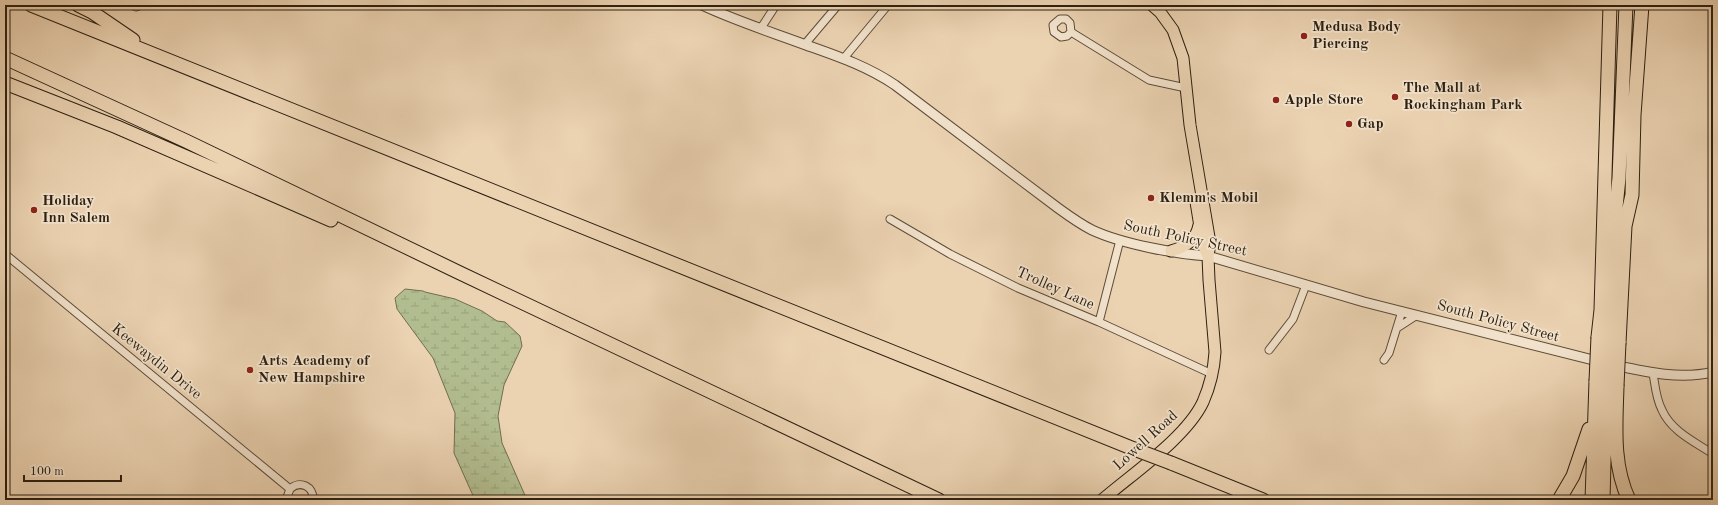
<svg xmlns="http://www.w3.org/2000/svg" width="1718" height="505" font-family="'Old Standard TT',serif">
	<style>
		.wetland { fill: url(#wetland-marsh); stroke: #706e50 }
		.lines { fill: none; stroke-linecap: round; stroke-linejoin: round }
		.minor-casing { stroke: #5c4c39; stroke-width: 9 }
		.tertiary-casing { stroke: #5c4c39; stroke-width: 11 }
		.primary-casing { stroke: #2d2011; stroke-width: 13 }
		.motorway-casing { stroke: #2d2011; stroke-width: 15 }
		.minor { stroke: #f2e2cc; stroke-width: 7 }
		.tertiary { stroke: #f2e2cc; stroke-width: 9 }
		.primary { stroke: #ebd2b1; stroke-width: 11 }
		.motorway { stroke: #ebd2b1; stroke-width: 13 }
		.motorway-bridge-casing { stroke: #2d2011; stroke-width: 15; stroke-linecap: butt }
		.motorway-bridge { stroke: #ebd2b1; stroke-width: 13 }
		.poi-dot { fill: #8f2418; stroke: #f2e2cc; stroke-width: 1.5 }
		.labels { text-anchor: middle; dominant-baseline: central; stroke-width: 3.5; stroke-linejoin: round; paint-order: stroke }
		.poi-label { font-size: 15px; font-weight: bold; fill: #2d2011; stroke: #f2e2cc; text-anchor: start }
		.street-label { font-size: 15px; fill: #2d2011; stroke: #f2e2cc }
	</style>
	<defs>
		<pattern id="wetland-marsh" width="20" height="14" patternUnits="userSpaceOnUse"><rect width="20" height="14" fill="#b2bd8f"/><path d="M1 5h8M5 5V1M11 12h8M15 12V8" fill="none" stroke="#99a27a"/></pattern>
	</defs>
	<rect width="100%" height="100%" fill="#ebd2b1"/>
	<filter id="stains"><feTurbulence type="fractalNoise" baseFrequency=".005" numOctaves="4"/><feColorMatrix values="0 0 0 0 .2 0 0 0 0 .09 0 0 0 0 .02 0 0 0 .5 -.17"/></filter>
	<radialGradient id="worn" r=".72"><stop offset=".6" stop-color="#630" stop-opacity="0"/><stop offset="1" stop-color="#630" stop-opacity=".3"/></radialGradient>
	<!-- wetland -->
	<path class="wetland" d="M405 289 423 291 425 292 455 299 482 311 497 321 505 322 520 336 522 346 504 385 498 416 502 443 527 500H475L454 453 455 413 433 358 397 309 395 298Z"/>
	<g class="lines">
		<!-- minor casing -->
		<g class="minor-casing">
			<path id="minor" d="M132 5 136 7 142 5
				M761 28 776 5
				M1071 32 1067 36 1061 37 1054 32 1053 25 1060 19H1066L1070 23 1071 32 1149 80 1186 88
				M805 44 838 5
				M844 58 888 5
				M890 219 950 254 1018 288 1099 322 1212 374
				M5 254 290 489
				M1099 322 1120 240
				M1397 328 1417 315
				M1269 350 1293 319 1306 285
				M1384 360 1389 353 1402 311
				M1653 373C1655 385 1656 399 1662 410 1671 431 1695 442 1713 454
				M286 500 290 489C300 480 314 486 313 500"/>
		</g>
		<!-- tertiary casing -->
		<g class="tertiary-casing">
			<path id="tertiary" d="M702 5C736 21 771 32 806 45 837 56 867 66 895 85L1058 208C1069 216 1080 224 1092 230 1122 244 1176 254 1208 256L1364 302 1601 362
				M1614 365C1646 372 1680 380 1713 372"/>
		</g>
		<!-- primary casing -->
		<g class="primary-casing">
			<path id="primary" d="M1196 202 1203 245 1208 256
				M1171 251C1185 247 1196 241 1199 225
				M1102 500C1132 474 1186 438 1203 402 1210 386 1214 369 1215 352L1209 280 1208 256 1210 243 1190 125 1183 58 1173 30 1160 12 1152 5"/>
		</g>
		<!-- motorway casing -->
		<g class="motorway-casing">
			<path id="motorway" d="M31 5 1134 449
				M78 5 92 12 133 40
				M5 58 186 141 460 273 939 500
				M5 83 117 127 331 220
				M1598 337 1601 310 1610 5
				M1609 340 1614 226 1619 178 1626 5
				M1619 343 1625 226 1632 195 1634 115 1642 5
				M1617 386C1616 425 1612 464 1629 500
				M1171 463 1263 500
				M1559 500 1573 476 1589 429
				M1592 500 1596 381
				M1603 500 1606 383"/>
		</g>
		<!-- minor -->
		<use href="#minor" class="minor"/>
		<!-- tertiary -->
		<use href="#tertiary" class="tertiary"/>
		<!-- primary -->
		<use href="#primary" class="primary"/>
		<!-- motorway -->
		<use href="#motorway" class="motorway"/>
		<!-- motorway-bridge casing -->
		<g class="motorway-bridge-casing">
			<path id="motorway-bridge" d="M1596 381 1598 337
				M1606 383 1609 340
				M1617 386 1619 343
				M1134 449 1171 463"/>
		</g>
		<!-- motorway-bridge -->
		<use href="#motorway-bridge" class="motorway-bridge"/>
	</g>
	<!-- markers -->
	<g class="poi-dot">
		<circle cx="1304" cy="36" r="4"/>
		<circle cx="1395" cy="97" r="4"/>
		<circle cx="1276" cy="100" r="4"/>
		<circle cx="1349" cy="124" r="4"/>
		<circle cx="1151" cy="198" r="4"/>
		<circle cx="34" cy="210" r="4"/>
		<circle cx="250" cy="370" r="4"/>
	</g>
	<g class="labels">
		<!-- poi labels -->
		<g class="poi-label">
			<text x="1312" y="27">Medusa Body<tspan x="1312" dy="17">Piercing</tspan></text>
			<text x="1403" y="88">The Mall at<tspan x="1403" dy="17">Rockingham Park</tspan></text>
			<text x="1284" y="100">Apple Store</text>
			<text x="1357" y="124">Gap</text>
			<text x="1159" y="198">Klemm's Mobil</text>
			<text x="42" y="201">Holiday<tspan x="42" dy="17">Inn Salem</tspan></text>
			<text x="258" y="361">Arts Academy of<tspan x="258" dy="17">New Hampshire</tspan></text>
		</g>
		<!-- street labels -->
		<g class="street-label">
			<text transform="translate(1185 239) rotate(12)">South Policy Street</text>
			<text transform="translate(1055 289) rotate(24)">Trolley Lane</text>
			<text transform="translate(1498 322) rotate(15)">South Policy Street</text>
			<text transform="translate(156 362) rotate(39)">Keewaydin Drive</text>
			<text transform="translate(1146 441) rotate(-42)">Lowell Road</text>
		</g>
	</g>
	<!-- margin -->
	<rect width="1718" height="505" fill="none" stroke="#ebd2b1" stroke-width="20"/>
	<rect x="6" y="6" width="1706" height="493" fill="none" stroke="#2d2011" stroke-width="2"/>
	<rect x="10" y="10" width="1698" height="485" fill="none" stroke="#2d2011"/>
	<!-- scale -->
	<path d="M24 475v6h97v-6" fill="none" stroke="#2d2011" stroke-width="2"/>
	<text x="30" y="475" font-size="12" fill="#2d2011" stroke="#f2e2cc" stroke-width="3" paint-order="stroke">100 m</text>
	<rect width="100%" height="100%" filter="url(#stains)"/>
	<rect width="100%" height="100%" fill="url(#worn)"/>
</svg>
